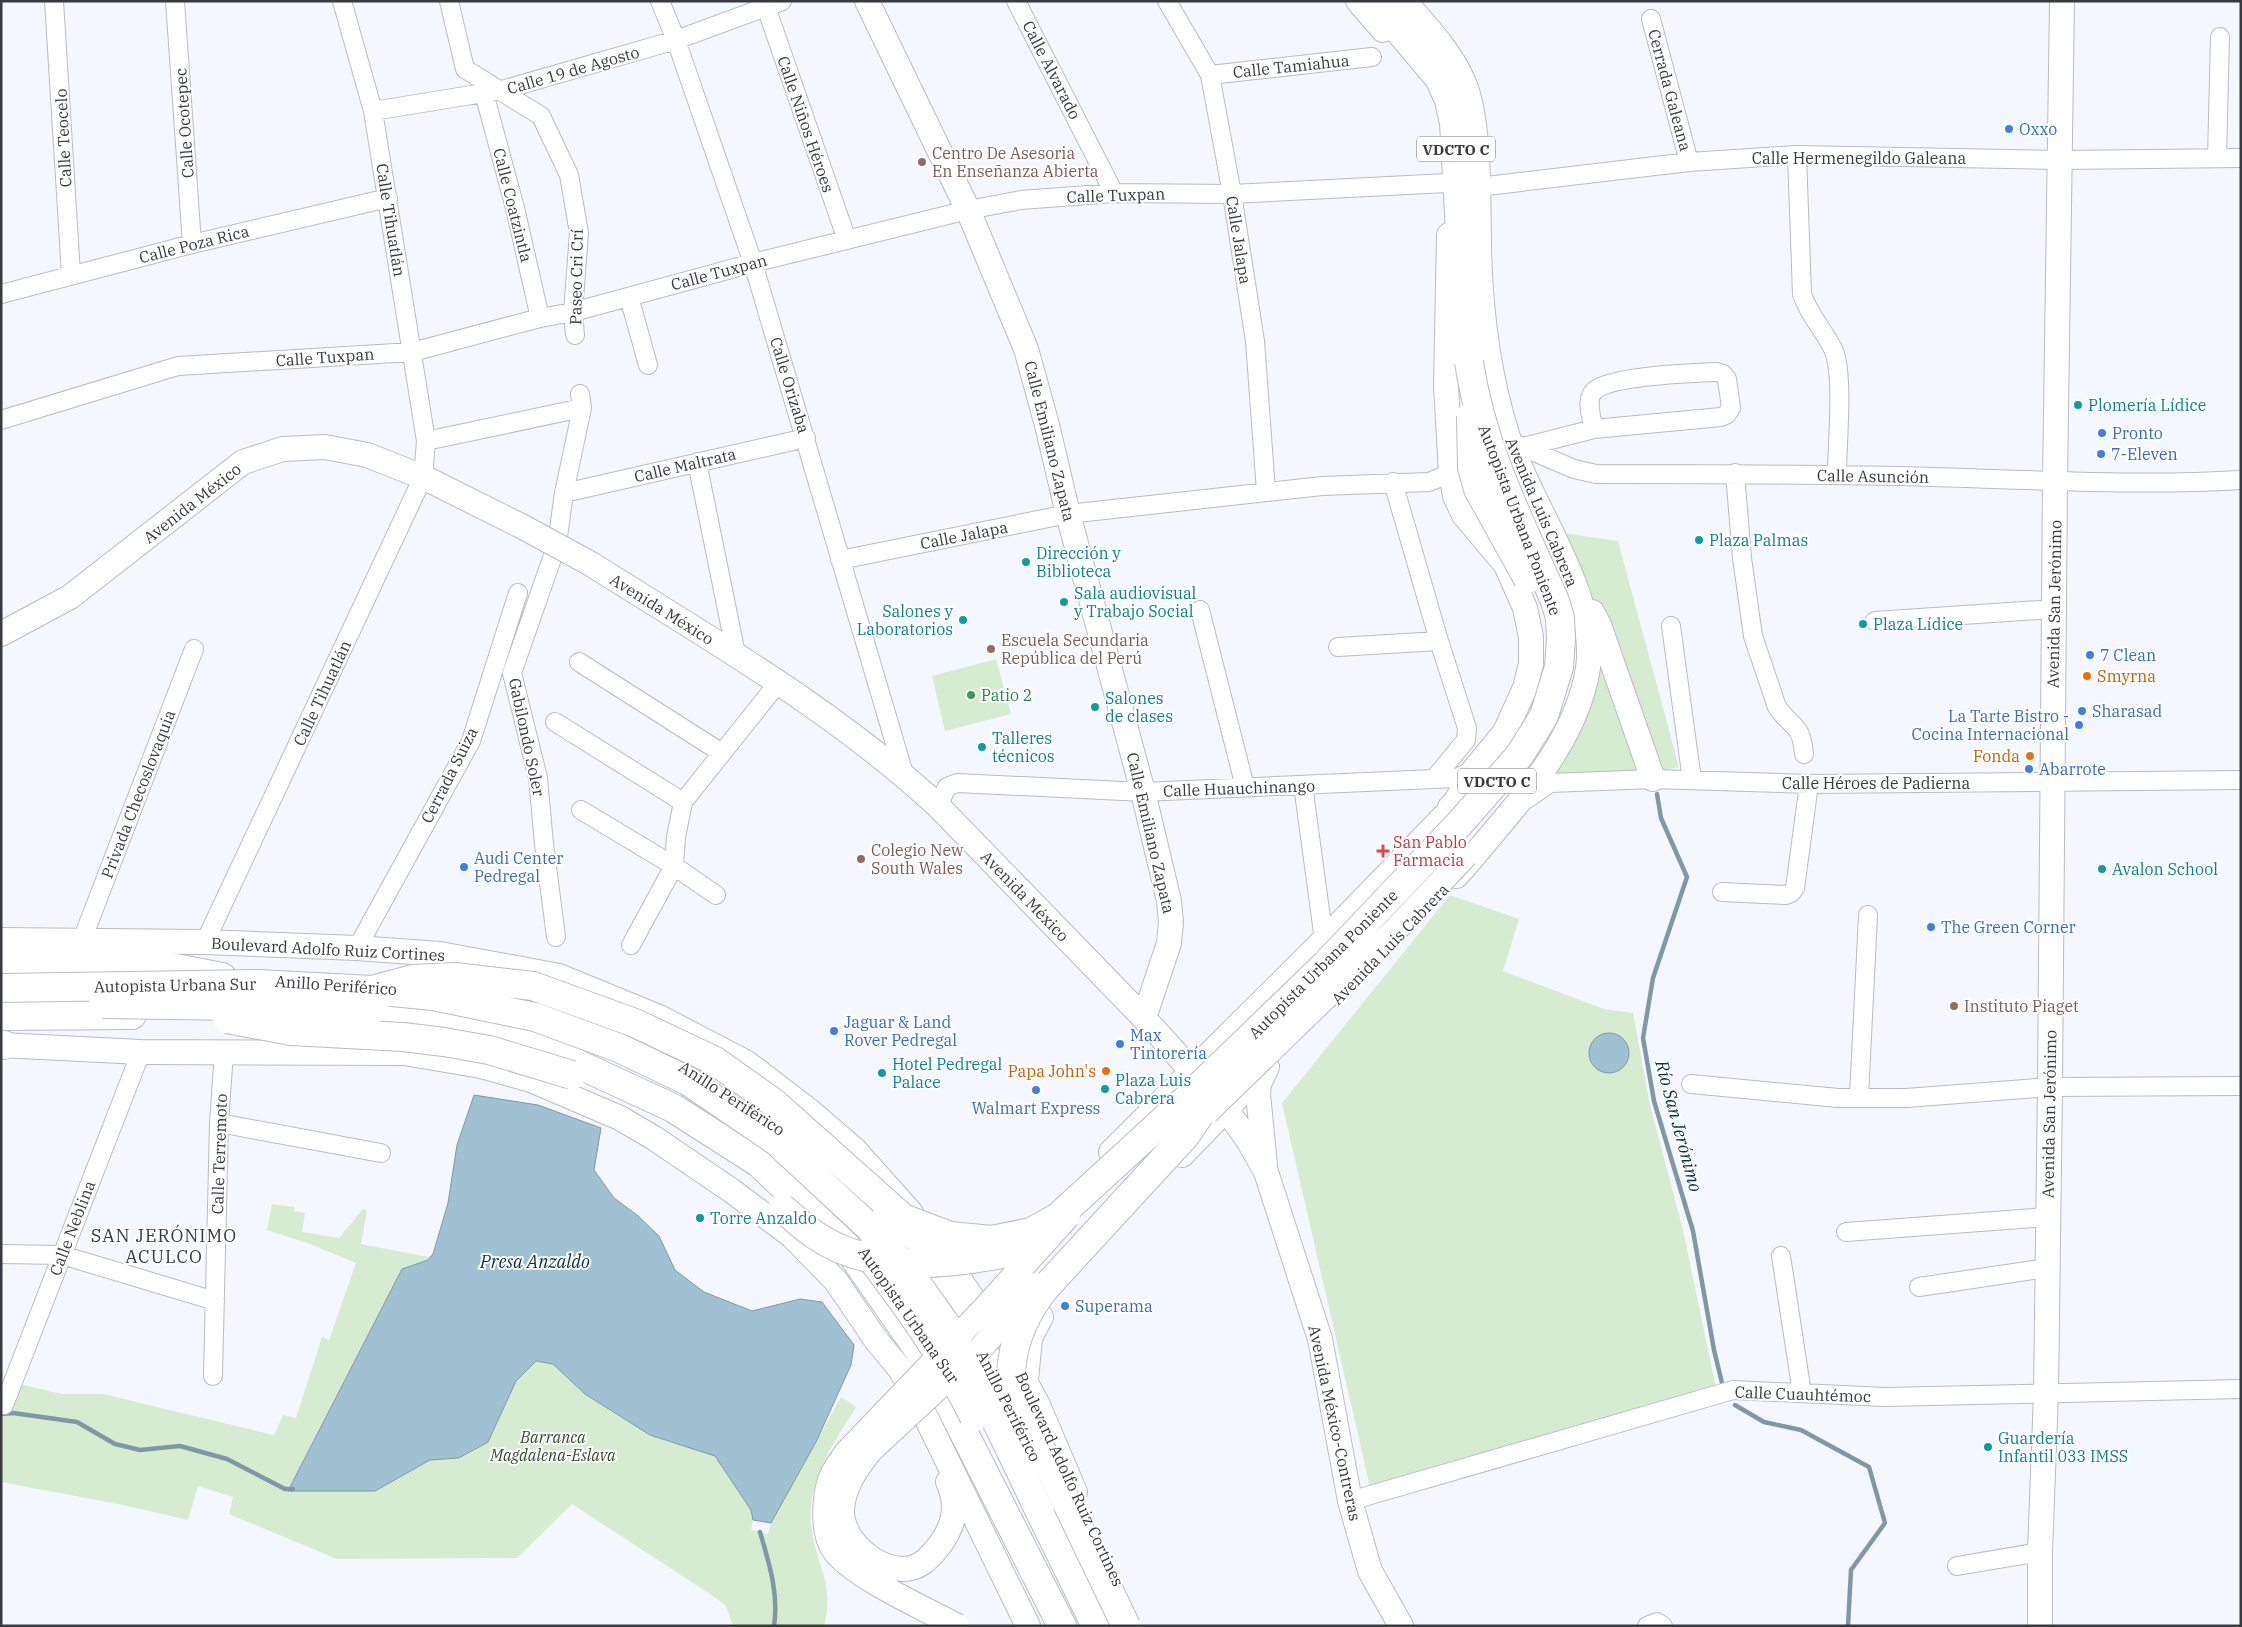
<svg xmlns="http://www.w3.org/2000/svg" width="2242" height="1627" font-family="'IBM Plex Serif',serif">
	<style>
		.green { fill: #d6ecd1 }
		.water { fill: #9fc1d2; stroke: #8098a6 }
		.lines { fill: none; stroke-linecap: round; stroke-linejoin: round }
		.stream { stroke: #8098a6; stroke-width: 4.5 }
		.street-casing { stroke: #b8bbc7; stroke-width: 20 }
		.secondary-casing { stroke: #b8bbc7; stroke-width: 26 }
		.highway-casing { stroke: #b8bbc7; stroke-width: 30 }
		.street { stroke: #fff; stroke-width: 18 }
		.secondary { stroke: #fff; stroke-width: 24 }
		.highway { stroke: #fff; stroke-width: 28 }
		.secondary-bridge-casing { stroke: #b8bbc7; stroke-width: 26; stroke-linecap: butt }
		.highway-bridge-casing { stroke: #b8bbc7; stroke-width: 30; stroke-linecap: butt }
		.secondary-bridge { stroke: #fff; stroke-width: 24 }
		.highway-bridge { stroke: #fff; stroke-width: 28 }
		.shop-dot { fill: #3f7fe0; stroke: #fff; stroke-width: 2 }
		.education-dot { fill: #8d6e63; stroke: #fff; stroke-width: 2 }
		.culture-dot { fill: #0f9aa8; stroke: #fff; stroke-width: 2 }
		.food-dot { fill: #e8710a; stroke: #fff; stroke-width: 2 }
		.leisure-dot { fill: #2e9e5b; stroke: #fff; stroke-width: 2 }
		.health-dot { fill: #e0444e; stroke: #fff; stroke-width: 2 }
		.labels { text-anchor: middle; dominant-baseline: central; stroke-width: 4; stroke-linejoin: round; paint-order: stroke }
		.shield { fill: #fff; stroke: #747579; stroke-width: 1 }
		.shield-label { font-size: 15px; font-weight: bold; fill: #393a3f }
		.street-label { font-size: 16px; fill: #393a3f; stroke: #fff }
		.shop-label { font-size: 16px; fill: #366cbe; stroke: #fff; text-anchor: start }
		.education-label { font-size: 16px; fill: #785e54; stroke: #fff; text-anchor: start }
		.culture-label { font-size: 16px; fill: #0d838f; stroke: #fff; text-anchor: start }
		.food-label { font-size: 16px; fill: #c56008; stroke: #fff; text-anchor: end }
		.leisure-label { font-size: 16px; fill: #27864d; stroke: #fff; text-anchor: start }
		.health-label { font-size: 16px; fill: #be3a42; stroke: #fff; text-anchor: start }
		.park-label { font-size: 16px; font-style: italic; fill: #2f4e27; stroke: #fff }
		.water-label { font-size: 18px; font-style: italic; fill: #023347; stroke: #fff }
		.neighbourhood-label { font-size: 18px; letter-spacing: 1px; fill: #393a3f; stroke: #fff }
	</style>
	<rect width="100%" height="100%" fill="#f5f7ff"/>
	<!-- green -->
	<path class="green" d="M1549 531 1618 541 1679 767 1652 773 1550 783 1582 656Z
		M996 659 1011 714 945 731 932 676Z
		M1450 895 1519 919 1503 971 1604 1009 1633 1013 1650 1105 1683 1230 1716 1388 1370 1487 1282 1103Z
		M272 1204 295 1207 294 1211 305 1213 302 1232 339 1238 363 1209 367 1210 361 1244 428 1257 433 1254 428 1260 402 1269 288 1491H375L430 1460 459 1459 488 1442 516 1381 536 1361 553 1364 585 1394 650 1435 715 1456 751 1510 753 1520 751 1530 768 1534 771 1523 841 1397 856 1407C831 1448 802 1486 813 1537 820 1572 834 1587 824 1626H733L726 1606 713 1596 572 1504 517 1558 337 1559 229 1514 233 1497 198 1486 188 1520 123 1505 1 1482V1391L11 1382 62 1394H103L274 1435 283 1415 296 1418 322 1337 329 1340 356 1263 310 1244 267 1230Z"/>
	<!-- water -->
	<path class="water" d="M1589 1053a20 20 0 1 1 40 0a20 20 0 1 1-40 0Z
		M474 1095 538 1105 601 1128 594 1170 614 1198 637 1215 659 1236 675 1270 704 1292 752 1311 800 1299 822 1302 854 1345 851 1365 817 1440 771 1523 753 1520 751 1510 715 1456 650 1435 585 1394 553 1364 536 1361 516 1381 488 1442 459 1458 430 1460 375 1491H288L402 1269 428 1260 433 1254 448 1203 457 1145Z"/>
	<g class="lines">
		<!-- stream -->
		<path class="stream" d="M1657 794 1661 818 1687 877 1653 978 1643 1038 1654 1101 1693 1231 1714 1350 1722 1383
			M1735 1405 1764 1422 1801 1430 1869 1467 1885 1523 1851 1570 1848 1626
			M1 1414 13 1413 77 1422 115 1444 140 1450 180 1446 227 1459 285 1489H293
			M760 1532C769 1563 779 1594 774 1626"/>
		<!-- street casing -->
		<g class="street-casing">
			<path id="street" d="M54 1 71 274
				M175 1 192 244
				M449 1 465 69 541 116 569 175 579 233 573 312 575 335
				M660 1 676 40 753 263 904 774
				M1016 1 1114 193
				M1167 1 1210 75 1232 194 1255 341 1266 491
				M766 7 847 240
				M1651 19 1689 162
				M1210 75 1372 57
				M484 93 515 208 540 318
				M373 111 502 90 676 40 782 1
				M1797 155 1802 294C1809 316 1825 331 1834 351 1844 378 1837 444 1837 474
				M2217 158 2220 37
				M1478 187 1689 162 1797 155 2060 160 2241 158
				M1 294 192 244 388 198
				M629 297 648 365
				M1 420 178 366 412 352 540 318 573 312 753 263 968 210 1021 200 1114 193 1232 194 1447 183
				M426 441 582 408
				M1511 442 1574 469 1596 474C1709 474 1821 474 1934 477 2035 480 2140 486 2241 480
				M1523 447 1594 429 1721 417 1727 414 1731 408 1727 379 1723 374 1717 372C1693 373 1610 376 1594 391 1585 400 1592 419 1594 429
				M697 462 736 654
				M1735 473 1742 558 1753 636 1777 707C1793 730 1801 722 1804 754
				M1393 482 1439 641 1467 728 1466 740 1434 779
				M564 493 806 438
				M840 560 1068 514 1322 486 1429 482 1451 473
				M1200 610 1245 787
				M1875 621 2054 609
				M1671 626 1692 780
				M1338 647 1439 641
				M579 662 722 753
				M555 722 683 802
				M1303 785 1324 940
				M1527 799 1550 783 1653 779 1809 784 2241 780
				M938 806 947 787 957 783 1143 792 1434 779 1456 778 1473 771
				M581 810 674 866 716 895
				M1722 892 1786 895 1791 893 1795 888 1809 784
				M556 937 544 844 538 778 512 673 557 544 564 493 582 408 580 394
				M82 940 194 649
				M205 942 423 477 426 441 373 111 342 1
				M631 945 674 866 676 837 683 802 778 683
				M357 948 471 741 518 593
				M1691 1084 1838 1098H1906L2050 1087 2241 1086
				M1859 1097 1868 915
				M219 1123 381 1153
				M1846 1232 2047 1217
				M1 1254 62 1255 215 1301
				M1781 1256 1802 1393
				M1919 1287 2047 1268
				M213 1376 219 1123 224 1052
				M4 1405 141 1052
				M1350 1501 1733 1390 1885 1397 2241 1389
				M1957 1566 2040 1552
				M1647 1626 1657 1622 1663 1626"/>
		</g>
		<!-- secondary casing -->
		<g class="secondary-casing">
			<path id="secondary" d="M867 1 968 210 1026 349 1047 425 1068 514 1143 792 1169 901 1171 922 1169 943 1144 1018
				M1358 1 1383 30
				M1404 1C1428 28 1456 57 1467 91 1480 133 1478 200 1479 245 1480 308 1488 373 1507 434 1529 503 1599 596 1588 668 1578 732 1534 785 1493 833 1481 847 1469 863 1456 876
				M591 564C710 639 834 710 938 806L1144 1018 1226 1109 1248 1140 1266 1172 1320 1339 1350 1501 1370 1571 1401 1626
				M1592 612 1599 625 1653 779
				M1 634 70 597 243 462 283 449 325 447 367 455 423 477 525 528
				M1 940 205 942 357 948 440 954 559 976 659 1017 747 1063 811 1112 854 1149 911 1213
				M1 1045 141 1052 404 1053 481 1066 531 1080 620 1118 654 1138 732 1191 792 1236 836 1281 876 1340 900 1369 920 1405 1028 1626
				M1111 1152 1324 940 1452 808 1473 771 1505 732 1525 688 1531 664V637L1525 608 1506 565 1464 515 1455 496 1451 473 1446 386 1449 235
				M1182 1155 1237 1098
				M1265 1165 1258 1094 1259 1084 1267 1067
				M939 1249 992 1327
				M1018 1368 1038 1405 1075 1492
				M1026 1380 1030 1338 1041 1317
				M925 1561C948 1540 963 1513 948 1482
				M2040 1626V1552L2046 1394 2050 1087 2055 481 2062 1"/>
		</g>
		<!-- highway casing -->
		<g class="highway-casing">
			<path id="highway" d="M1374 1 1439 78 1449 100 1454 123 1465 323 1469 362
				M1452 808 1471 795
				M1 963 170 967 222 977
				M1 1016 132 1015
				M345 1016 455 1024 552 1052 673 1108 759 1163 846 1246 931 1368 1062 1626
				M1 1045H4
				M803 1147 877 1214 900 1239 986 1356 1014 1412
				M1040 1512 1096 1626"/>
		</g>
		<!-- street -->
		<use href="#street" class="street"/>
		<!-- secondary -->
		<use href="#secondary" class="secondary"/>
		<!-- highway -->
		<use href="#highway" class="highway"/>
		<!-- secondary-bridge casing -->
		<g class="secondary-bridge-casing">
			<path id="secondary-bridge" d="M525 528 591 564
				M1207 1112 1397 928 1466 855
				M885 1213C910 1236 927 1255 963 1251
				M925 1561C921 1564 916 1567 911 1568 880 1575 841 1541 842 1510 843 1487 857 1468 870 1451L981 1348 1036 1285
				M957 1626C926 1609 853 1577 834 1550 822 1534 824 1498 830 1480 833 1470 841 1461 846 1453L985 1308 1068 1216"/>
		</g>
		<!-- highway-bridge casing -->
		<g class="highway-bridge-casing">
			<path id="highway-bridge" d="M1471 416 1472 468 1478 489 1528 579
				M1 988 258 984 372 990 433 996 535 1017 619 1048 688 1081 776 1141 869 1227 906 1268 949 1329 970 1366 1040 1512
				M372 990 413 979 454 977 533 986 635 1023 715 1061 774 1103 903 1218 950 1236 992 1240 1031 1232 1058 1217 1179 1106 1325 965 1459 824 1519 756 1544 716 1559 667 1561 639 1560 618 1555 601C1520 521 1482 449 1469 362
				M103 1004 375 1008
				M227 1019 291 1031 403 1037 444 1042 489 1050 572 1075
				M782 1208C793 1217 803 1227 815 1235 873 1275 951 1265 1016 1251
				M867 1253C906 1304 946 1359 974 1417
				M1027 1420 1126 1626
				M1025 1447C1002 1388 1006 1337 1046 1287L1185 1136 1216 1091"/>
		</g>
		<!-- secondary-bridge -->
		<use href="#secondary-bridge" class="secondary-bridge"/>
		<!-- highway-bridge -->
		<use href="#highway-bridge" class="highway-bridge"/>
	</g>
	<!-- markers -->
	<g class="shop-dot">
		<circle cx="2009" cy="129" r="5"/>
		<circle cx="2102" cy="433" r="5"/>
		<circle cx="2101" cy="454" r="5"/>
		<circle cx="2090" cy="655" r="5"/>
		<circle cx="2082" cy="711" r="5"/>
		<circle cx="2079" cy="725" r="5"/>
		<circle cx="2029" cy="769" r="5"/>
		<circle cx="464" cy="867" r="5"/>
		<circle cx="1931" cy="927" r="5"/>
		<circle cx="834" cy="1031" r="5"/>
		<circle cx="1120" cy="1044" r="5"/>
		<circle cx="1036" cy="1090" r="5"/>
		<circle cx="1065" cy="1306" r="5"/>
	</g>
	<g class="education-dot">
		<circle cx="922" cy="162" r="5"/>
		<circle cx="991" cy="649" r="5"/>
		<circle cx="861" cy="859" r="5"/>
		<circle cx="1954" cy="1006" r="5"/>
	</g>
	<g class="culture-dot">
		<circle cx="2078" cy="405" r="5"/>
		<circle cx="1699" cy="540" r="5"/>
		<circle cx="1026" cy="562" r="5"/>
		<circle cx="1064" cy="602" r="5"/>
		<circle cx="963" cy="620" r="5"/>
		<circle cx="1863" cy="624" r="5"/>
		<circle cx="1095" cy="707" r="5"/>
		<circle cx="982" cy="747" r="5"/>
		<circle cx="2102" cy="869" r="5"/>
		<circle cx="882" cy="1073" r="5"/>
		<circle cx="1105" cy="1089" r="5"/>
		<circle cx="700" cy="1218" r="5"/>
		<circle cx="1988" cy="1447" r="5"/>
	</g>
	<g class="food-dot">
		<circle cx="2087" cy="676" r="5"/>
		<circle cx="2030" cy="756" r="5"/>
		<circle cx="1106" cy="1071" r="5"/>
	</g>
	<circle class="leisure-dot" cx="971" cy="695" r="5"/>
	<path class="health-dot" d="M1380.5 843.5h5v5h5v5h-5v5h-5v-5h-5v-5h5z"/>
	<g class="labels">
		<!-- shield labels -->
		<g class="shield">
			<rect x="1417" y="136.5" width="78" height="25" rx="4"/>
			<rect x="1458" y="768.5" width="78" height="25" rx="4"/>
		</g>
		<g class="shield-label">
			<text x="1456" y="149">VDCTO C</text>
			<text x="1497" y="781">VDCTO C</text>
		</g>
		<!-- street labels -->
		<g class="street-label">
			<text transform="translate(1291 66) rotate(-6)">Calle Tamiahua</text>
			<text transform="translate(573 70) rotate(-16)">Calle 19 de Agosto</text>
			<text transform="translate(1052 70) rotate(63)">Calle Alvarado</text>
			<text transform="translate(1670 90) rotate(75)">Cerrada Galeana</text>
			<text transform="translate(184 123) rotate(-94)">Calle Ocotepec</text>
			<text transform="translate(806 124) rotate(71)">Calle Niños Héroes</text>
			<text transform="translate(63 138) rotate(-93)">Calle Teocelo</text>
			<text x="1859" y="158">Calle Hermenegildo Galeana</text>
			<text transform="translate(1116 195) rotate(-2)">Calle Tuxpan</text>
			<text transform="translate(513 205) rotate(76)">Calle Coatzintla</text>
			<text transform="translate(391 220) rotate(81)">Calle Tihuatlán</text>
			<text transform="translate(1239 240) rotate(81)">Calle Jalapa</text>
			<text transform="translate(194 244) rotate(-14)">Calle Poza Rica</text>
			<text transform="translate(719 272) rotate(-15)">Calle Tuxpan</text>
			<text transform="translate(576 277) rotate(-89)">Paseo Cri Crí</text>
			<text transform="translate(325 357) rotate(-4)">Calle Tuxpan</text>
			<text transform="translate(790 385) rotate(73)">Calle Orizaba</text>
			<text transform="translate(1050 441) rotate(76)">Calle Emiliano Zapata</text>
			<text transform="translate(685 465) rotate(-13)">Calle Maltrata</text>
			<text transform="translate(1873 476) rotate(1)">Calle Asunción</text>
			<text transform="translate(192 503) rotate(-38)">Avenida México</text>
			<text transform="translate(1542 512) rotate(67)">Avenida Luis Cabrera</text>
			<text transform="translate(1520 520) rotate(69)">Autopista Urbana Poniente</text>
			<text transform="translate(964 535) rotate(-11)">Calle Jalapa</text>
			<text transform="translate(2054 604) rotate(-89)">Avenida San Jerónimo</text>
			<text transform="translate(662 609) rotate(32)">Avenida México</text>
			<text transform="translate(322 693) rotate(-65)">Calle Tihuatlán</text>
			<text transform="translate(527 737) rotate(78)">Gabilondo Soler</text>
			<text transform="translate(449 775) rotate(-63)">Cerrada Suiza</text>
			<text x="1876" y="783">Calle Héroes de Padierna</text>
			<text transform="translate(1239 788) rotate(-2)">Calle Huauchinango</text>
			<text transform="translate(138 794) rotate(-69)">Privada Checoslovaquia</text>
			<text transform="translate(1151 833) rotate(77)">Calle Emiliano Zapata</text>
			<text transform="translate(1025 896) rotate(46)">Avenida México</text>
			<text transform="translate(1390 944) rotate(-46)">Avenida Luis Cabrera</text>
			<text transform="translate(328 949) rotate(3)">Boulevard Adolfo Ruiz Cortines</text>
			<text transform="translate(1323 964) rotate(-45)">Autopista Urbana Poniente</text>
			<text transform="translate(175 985) rotate(-1)">Autopista Urbana Sur</text>
			<text transform="translate(336 985) rotate(4)">Anillo Periférico</text>
			<text transform="translate(732 1098) rotate(33)">Anillo Periférico</text>
			<text transform="translate(2049 1114) rotate(-89)">Avenida San Jerónimo</text>
			<text transform="translate(219 1154) rotate(-88)">Calle Terremoto</text>
			<text transform="translate(72 1228) rotate(-69)">Calle Neblina</text>
			<text transform="translate(909 1315) rotate(55)">Autopista Urbana Sur</text>
			<text transform="translate(1803 1394) rotate(2)">Calle Cuauhtémoc</text>
			<text transform="translate(1009 1406) rotate(63)">Anillo Periférico</text>
			<text transform="translate(1335 1423) rotate(78)">Avenida México-Contreras</text>
			<text transform="translate(1070 1479) rotate(65)">Boulevard Adolfo Ruiz Cortines</text>
		</g>
		<!-- shop labels -->
		<g class="shop-label">
			<text x="2019" y="129">Oxxo</text>
			<text x="2112" y="433">Pronto</text>
			<text x="2111" y="454">7-Eleven</text>
			<text x="2100" y="655">7 Clean</text>
			<text x="2092" y="711">Sharasad</text>
			<text x="2069" y="716" text-anchor="end">La Tarte Bistro -<tspan x="2069" dy="18">Cocina Internacional</tspan></text>
			<text x="2039" y="769">Abarrote</text>
			<text x="474" y="858">Audi Center<tspan x="474" dy="18">Pedregal</tspan></text>
			<text x="1941" y="927">The Green Corner</text>
			<text x="844" y="1022">Jaguar &amp; Land<tspan x="844" dy="18">Rover Pedregal</tspan></text>
			<text x="1130" y="1035">Max<tspan x="1130" dy="18">Tintorería</tspan></text>
			<text x="1036" y="1108" text-anchor="middle">Walmart Express</text>
			<text x="1075" y="1306">Superama</text>
		</g>
		<!-- education labels -->
		<g class="education-label">
			<text x="932" y="153">Centro De Asesoria<tspan x="932" dy="18">En Enseñanza Abierta</tspan></text>
			<text x="1001" y="640">Escuela Secundaria<tspan x="1001" dy="18">República del Perú</tspan></text>
			<text x="871" y="850">Colegio New<tspan x="871" dy="18">South Wales</tspan></text>
			<text x="1964" y="1006">Instituto Piaget</text>
		</g>
		<!-- culture labels -->
		<g class="culture-label">
			<text x="2088" y="405">Plomería Lídice</text>
			<text x="1709" y="540">Plaza Palmas</text>
			<text x="1036" y="553">Dirección y<tspan x="1036" dy="18">Biblioteca</tspan></text>
			<text x="1074" y="593">Sala audiovisual<tspan x="1074" dy="18">y Trabajo Social</tspan></text>
			<text x="953" y="611" text-anchor="end">Salones y<tspan x="953" dy="18">Laboratorios</tspan></text>
			<text x="1873" y="624">Plaza Lídice</text>
			<text x="1105" y="698">Salones<tspan x="1105" dy="18">de clases</tspan></text>
			<text x="992" y="738">Talleres<tspan x="992" dy="18">técnicos</tspan></text>
			<text x="2112" y="869">Avalon School</text>
			<text x="892" y="1064">Hotel Pedregal<tspan x="892" dy="18">Palace</tspan></text>
			<text x="1115" y="1080">Plaza Luis<tspan x="1115" dy="18">Cabrera</tspan></text>
			<text x="710" y="1218">Torre Anzaldo</text>
			<text x="1998" y="1438">Guardería<tspan x="1998" dy="18">Infantil 033 IMSS</tspan></text>
		</g>
		<!-- food labels -->
		<g class="food-label">
			<text x="2097" y="676" text-anchor="start">Smyrna</text>
			<text x="2020" y="756">Fonda</text>
			<text x="1096" y="1071">Papa John's</text>
		</g>
		<!-- leisure labels -->
		<g class="leisure-label">
			<text x="981" y="695">Patio 2</text>
		</g>
		<!-- health labels -->
		<g class="health-label">
			<text x="1393" y="842">San Pablo<tspan x="1393" dy="18">Farmacia</tspan></text>
		</g>
		<!-- park labels -->
		<g class="park-label">
			<text x="553" y="1437">Barranca<tspan x="553" dy="18">Magdalena-Eslava</tspan></text>
		</g>
		<!-- water labels -->
		<g class="water-label">
			<text transform="translate(1679 1126) rotate(75)">Río San Jerónimo</text>
			<text x="535" y="1261">Presa Anzaldo</text>
		</g>
		<!-- neighbourhood labels -->
		<g class="neighbourhood-label">
			<text x="164" y="1235">SAN JERÓNIMO<tspan x="164" dy="21">ACULCO</tspan></text>
		</g>
	</g>
	<!-- border -->
	<rect width="2242" height="1627" fill="none" stroke="#393a3f" stroke-width="5"/>
</svg>
